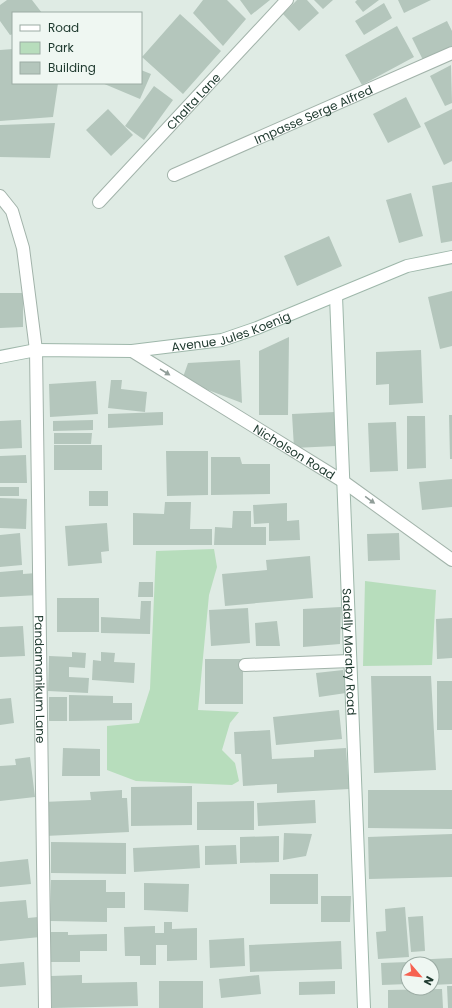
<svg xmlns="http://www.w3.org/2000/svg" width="452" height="1008" font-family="Poppins,sans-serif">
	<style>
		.green { fill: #b7ddbc }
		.building { fill: #b4c6bc }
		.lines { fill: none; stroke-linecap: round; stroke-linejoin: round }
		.street-casing { stroke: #a2b3aa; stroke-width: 14 }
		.secondary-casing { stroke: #9eb7aa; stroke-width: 14 }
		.street { stroke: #fff; stroke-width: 12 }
		.secondary { stroke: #fff; stroke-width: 12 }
		.oneway { fill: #909d98 }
		.labels { text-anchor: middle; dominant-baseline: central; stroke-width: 3.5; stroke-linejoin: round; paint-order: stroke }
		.street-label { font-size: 12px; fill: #203b30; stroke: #eff7f2 }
	</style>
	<rect width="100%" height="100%" fill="#dfebe4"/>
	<!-- green -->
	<path class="green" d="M214 549 217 567 209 595 198 710 239 712 230 723 222 750 235 763 239 781 232 785 136 781 107 770V726L139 723 150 689 156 551Z
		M365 581 436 590 432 665 363 666Z"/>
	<!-- building -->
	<path class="building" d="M7 0H32L42 13H13V34L10 35 0 21V5Z
		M203 0H227L246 19 223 46 193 13Z
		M240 0H270L251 15Z
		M297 0H307L319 13 299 31 283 14Z
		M314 0H333L323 9Z
		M357 0H379L363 12 355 2Z
		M398 0H431L404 13Z
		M384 3 392 18 364 35 355 21Z
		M180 14 221 51 183 94 142 57Z
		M447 21 452 31V46L423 60 412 38Z
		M397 26 414 57 362 85 345 55Z
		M13 49V83H58L53 117 0 121V50Z
		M451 65 452 103 445 106 430 76Z
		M141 70 151 74 140 99 102 83H141Z
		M154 86 173 100 144 140 125 126Z
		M406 97 421 127 388 143 373 114Z
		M108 109 133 135 111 156 86 130Z
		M452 109V161L444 165 424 123Z
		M55 123 50 158 0 157V125Z
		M452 182V241L441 243 432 186Z
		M411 193 423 236 399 243 386 200Z
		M329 236 342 266 297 286 284 256Z
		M452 291V346L440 349 428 297Z
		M0 293H23V327L0 328Z
		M289 337 288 415H259V351Z
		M421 350 423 403 389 405V384L376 385V352Z
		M240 360 242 403 182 380 188 363Z
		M111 380H122L121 389 147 392 145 412 108 408Z
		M96 381 98 414 50 417 49 384Z
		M163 412V425L108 428V414Z
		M335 412 336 446 294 448 292 414Z
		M449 415H452V459H450Z
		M407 416H425L426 468 407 469Z
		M21 420 22 448 0 449V421Z
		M93 420V430L53 431V421Z
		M396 422 398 471 370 472 368 423Z
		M54 433H92L91 444H54Z
		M54 445H102V470H54Z
		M166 451H208V495L167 496Z
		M26 455 27 483H0V456Z
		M211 457H240L242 464H270V494L211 495Z
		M452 479V507L422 510 419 482Z
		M0 487H19V496H0Z
		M89 491H108V506H89Z
		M0 498 27 499 26 529 0 528Z
		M165 502H191L190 529H212V545H133V513L164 514Z
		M287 503V521L299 520 300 540 269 541V523L254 524 253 505Z
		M233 511H251V527H266V545H214L215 527 232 528Z
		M107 523 109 551 101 552 102 563 68 566 65 526Z
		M20 533 22 565 0 567V535Z
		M399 533 400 560 368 561 367 534Z
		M310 556 313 598 225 606 222 574 267 570 266 560Z
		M23 570V574L37 573 39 595 0 597V572Z
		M139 582H153V597H138Z
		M57 598H99V632H57Z
		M141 601H151L150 634 101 633V617L140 619Z
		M341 607 340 644 303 647V609Z
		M248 608 250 643 211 646 209 610Z
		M452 618V658L437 659 436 619Z
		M277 621 280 646H256L255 623Z
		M23 626 25 656 0 657V627Z
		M72 652 86 653 85 668 69 667V677L89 678 88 693 48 691 49 656 72 657Z
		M101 652 115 653 114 662 135 663 134 683 92 680 93 660 101 661Z
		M205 659H243V704H205Z
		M343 670 346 693 319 697 316 673Z
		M371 676H431L436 770 374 773Z
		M437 681H452V730H437Z
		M69 695 113 696V703H132V720L69 721Z
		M49 697H67V721H49Z
		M11 698 14 723 0 725V699Z
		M339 710 342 739 276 745 273 717Z
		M270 730 272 759 314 757V750L346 748 349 789 277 793V784L243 786 241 754H235L234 732Z
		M63 748 100 749V776H62Z
		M30 757 35 797 0 801V766L16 765 15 759Z
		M192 786V825L131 826V787Z
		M122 790V798H127L129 832 45 836 43 802 91 800 90 792Z
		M368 790H452V829L368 828Z
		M315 800 316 823 258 826 257 803Z
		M254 801V830H197V802Z
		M284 833 312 834 306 856 283 860Z
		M452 834V877L369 879 368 837Z
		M279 836V862L240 863V837Z
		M51 842 126 843V874L51 873Z
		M199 845 200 868 134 872 133 848Z
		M236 845 237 864 205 865V846Z
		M28 859 31 884 0 887V862Z
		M270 874H318V904H270Z
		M51 880H106V892H125V908H107V922L50 921Z
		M144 883 189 884 188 912 144 910Z
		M321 896H351L350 922H321Z
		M26 900 28 918 38 917 40 937 0 941V902Z
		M405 907 409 957 378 959 376 932 386 931 385 909Z
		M423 916 425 951 411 952 408 917Z
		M164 922H172V929L197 928V960L167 961V945H156V965H140V956H125L124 927 155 926V933H164Z
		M51 932H68V935L107 934V951H80V962H51Z
		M244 938 245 966 210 968 209 940Z
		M341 941 342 969 250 972 249 945Z
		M452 958V984L432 985V964H413L412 960Z
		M24 962 26 985 0 987V964Z
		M408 962V984L382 985 381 963Z
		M82 975V983L137 982 138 1006 52 1008 51 976Z
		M259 975 261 994 221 998 219 979Z
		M159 981H203V1008H159Z
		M335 981V994L299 995V982Z
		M447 986H452V1008H448Z
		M442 989 443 1008H388V990Z"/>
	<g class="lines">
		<!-- street casing -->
		<g class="street-casing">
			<g id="street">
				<path id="s1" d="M174 175 452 53"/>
				<path id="s2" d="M0 196 12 211 23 248 36 350 45 1008"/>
				<path id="s3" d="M99 202 287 0"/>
				<path id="s4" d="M132 351 344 482 452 560"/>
				<path d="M245 665 350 661"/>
			</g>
		</g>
		<!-- secondary casing -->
		<g class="secondary-casing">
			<g id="secondary">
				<path id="s5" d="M336 296 364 1008"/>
				<path id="s6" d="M0 357 36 350 132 351 222 340 257 328 407 266 452 257"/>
			</g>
		</g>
		<!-- street -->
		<use href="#street" class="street"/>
		<!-- secondary -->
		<use href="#secondary" class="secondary"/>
	</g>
	<!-- one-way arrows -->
	<defs><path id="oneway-solid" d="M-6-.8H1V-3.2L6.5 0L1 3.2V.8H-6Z"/></defs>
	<g class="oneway">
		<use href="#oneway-solid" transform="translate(165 372) rotate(32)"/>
		<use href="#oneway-solid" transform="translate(370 500) rotate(36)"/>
	</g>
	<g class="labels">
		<!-- street labels -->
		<g class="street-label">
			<text stroke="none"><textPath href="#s3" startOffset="138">Chalta Lane</textPath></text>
			<text stroke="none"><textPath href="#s1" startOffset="152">Impasse Serge Alfred</textPath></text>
			<text stroke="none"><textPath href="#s6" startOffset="234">Avenue Jules Koenig</textPath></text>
			<text stroke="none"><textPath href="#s4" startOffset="191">Nicholson Road</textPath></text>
			<text stroke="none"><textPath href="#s5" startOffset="356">Sadally Moraby Road</textPath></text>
			<text stroke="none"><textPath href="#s2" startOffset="490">Pandamanikum Lane</textPath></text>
		</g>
	</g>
	<!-- legend -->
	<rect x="12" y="12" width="130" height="72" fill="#eff7f2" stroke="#9caca4"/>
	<rect x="20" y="25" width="20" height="6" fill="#ffffff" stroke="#9caca4"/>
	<text x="48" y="32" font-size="12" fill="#203b30">Road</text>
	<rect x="20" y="42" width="20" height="12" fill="#b7ddbc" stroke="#9caca4"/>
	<text x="48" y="52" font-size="12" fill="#203b30">Park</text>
	<rect x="20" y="62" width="20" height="12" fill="#b4c6bc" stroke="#9caca4"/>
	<text x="48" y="72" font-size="12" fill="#203b30">Building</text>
	<!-- north arrow -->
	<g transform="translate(420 976) rotate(118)"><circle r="19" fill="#eff7f2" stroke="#9caca4"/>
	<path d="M0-3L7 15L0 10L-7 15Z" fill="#f66251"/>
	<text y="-6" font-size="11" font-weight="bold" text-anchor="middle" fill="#203b30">N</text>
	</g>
</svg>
